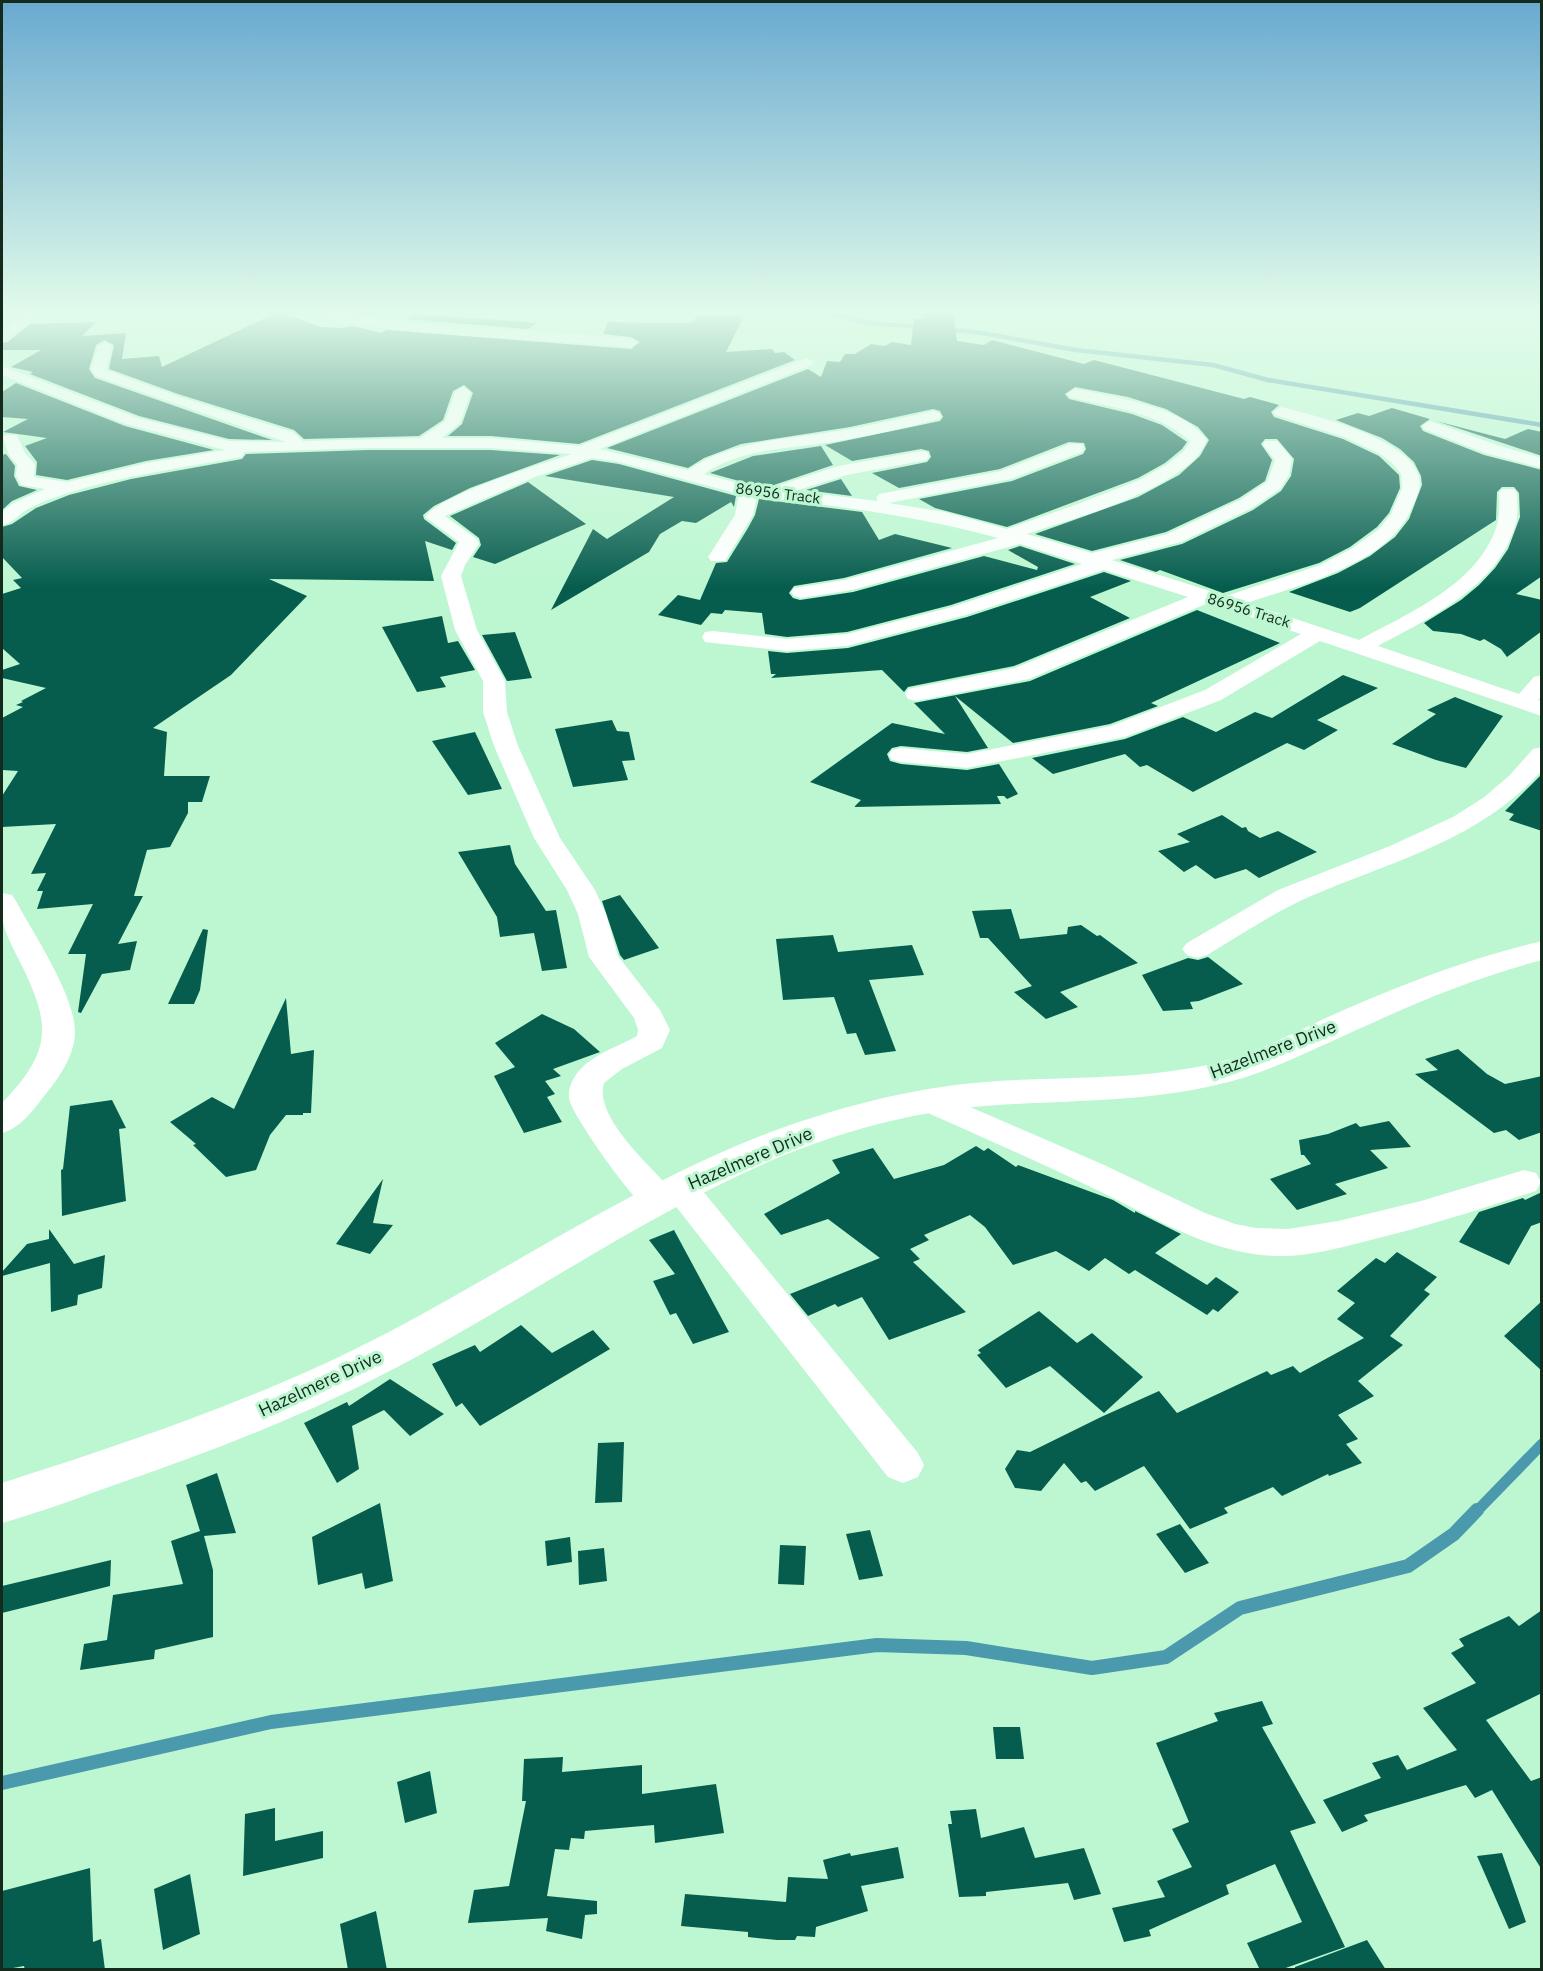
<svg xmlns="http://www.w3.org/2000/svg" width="1543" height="1971" font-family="'IBM Plex Sans',sans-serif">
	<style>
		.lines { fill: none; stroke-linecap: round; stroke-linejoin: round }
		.stream-far2 { stroke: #4b99ac; stroke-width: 4.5 }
		.stream-far1 { stroke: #4b99ac; stroke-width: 11 }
		.stream { stroke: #4b99ac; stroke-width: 14 }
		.building { fill: #065d4e }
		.street { fill: #fff; fill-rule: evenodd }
		.secondary { fill: #fff; fill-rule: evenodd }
		.labels { text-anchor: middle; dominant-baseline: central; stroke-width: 6; stroke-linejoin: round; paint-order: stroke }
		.far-street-label { font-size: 15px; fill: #132a1d; stroke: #bcf7d1 }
		.street-label { font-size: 18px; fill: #132a1d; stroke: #bcf7d1 }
	</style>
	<rect width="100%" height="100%" fill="#bcf7d1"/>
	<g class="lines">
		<!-- stream-far2 -->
		<path class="stream-far2" d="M823 311 867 323 924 327
			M944 329 976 332 1076 350 1213 365 1268 380 1542 425"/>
		<!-- stream-far1 -->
		<path class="stream-far1" d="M1476 1512 1542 1444"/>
		<!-- stream -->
		<path class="stream" d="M2 1783 271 1722 877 1645 966 1648 1092 1668 1166 1657 1240 1608 1408 1566 1454 1534 1477 1510"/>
	</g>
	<!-- building -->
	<path class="building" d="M923 311H953L957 341 984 345 992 340 1084 364 1094 360 1244 399 1250 397 1279 405 1271 412 1274 417 1343 439 1379 456 1399 475 1400 488 1389 513 1377 527 1350 547 1319 563 1223 593 1160 570 1156 572 1120 560 1182 544 1253 510 1281 491 1291 476 1294 459 1277 439H1265L1261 444 1272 460 1265 481 1239 498 1166 532 1092 551 1035 534 1138 497 1179 475 1200 456 1209 440 1198 427 1166 409 1128 397 1075 387 1065 394 1069 399 1132 414 1162 425 1187 442 1182 449 1165 463 1138 478 1007 527 935 508 919 499 1012 481 1083 454 1086 449 1084 443 1069 442 1000 469 899 488 872 473 927 462 931 457 929 451 921 449 852 461 825 445 940 421 943 417 940 411 933 409 850 427 741 444 704 458 688 468 607 448 808 369 821 377 827 361 840 362 845 354H855L871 344 885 346 892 342 911 345 914 319H924Z
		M282 313 321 327 341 328 353 326 381 333 387 330 631 349 640 342 631 337 603 334 608 322 691 323 697 316H744L726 352 772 349 775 353 784 352 795 360 579 444 491 436H448L462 424 473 393 464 385 453 391 443 420 419 436 304 439 294 430 178 394 109 369 114 345 104 340 96 345 89 369 95 378 272 440 229 439 139 416 30 374 33 372 11 367 41 350H2V343L8 342 30 324 96 322 82 336 126 333 122 359 159 356 162 367 271 315Z
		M414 314 501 320 537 323 528 329 406 319Z
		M16 383 125 426 214 450 146 461 67 480 36 475 37 462 25 446 47 438 3 432 28 419 2 417V392Z
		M1392 408 1430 419 1420 426 1423 431 1484 455 1542 470V576L1516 594 1542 600V631L1507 657 1501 649 1484 639 1480 641 1461 634 1433 631 1424 623 1461 600 1479 585 1495 568 1508 549 1520 517 1519 493 1514 487H1502L1497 492 1496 520 1360 608 1350 612 1289 592 1338 573 1370 556 1395 537 1409 519 1422 485 1421 476 1414 462 1400 449 1382 438 1336 420 1358 413 1369 416Z
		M1436 421 1505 439 1528 429 1542 432V456Z
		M821 446 833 465 771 486 750 484 710 473 753 456Z
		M368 450H491L560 455 470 488 434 506 423 515 424 519 456 543 452 550 425 541 434 581 269 579 307 596 231 675 153 728 167 732 164 776H210L202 802H188V813L170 847 147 850 134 896H143L118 944 137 941 130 970 102 974 81 1013 78 1012 86 954H68L93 904 37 909 43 891H37L46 873 31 874 56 824 2 827V796L18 771 2 770V718L23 707 16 705 23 702 21 701 46 688 2 678V670L20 664 2 648V594L21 588 13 580 22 578 2 557V527L12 524 36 508 69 495 131 479 242 459 246 454Z
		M6 454 15 466 14 476 19 486 37 490 12 501 2 510V455Z
		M592 460 619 464 736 496 734 507 731 502 696 523 682 521 660 534 649 552 551 610 593 529 607 539 674 497 545 476Z
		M841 479 852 496 806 490Z
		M528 482 586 524 495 564 473 557 481 545 479 538 450 516Z
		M759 499 862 512 879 540 895 534 952 548 844 578 794 586 789 593 793 598 800 600 853 592 984 556 1037 570 1038 567 1008 550 1020 546 1075 564 951 605 847 632 787 637 765 634 762 613 725 610 722 614 711 613 701 625 658 615 678 595 700 600 716 563 727 562 748 528 755 515Z
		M1104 572 1131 581 1090 597 1130 618 1014 666 908 687 904 692 882 670 771 678 776 674H771L768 651 787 653 848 648 967 617Z
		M1197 610 1280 643 1151 703 1158 706 1110 724 1013 743 955 696 988 748 967 752 901 746 892 748 887 754 890 761 901 764 967 770 999 764 1018 794 1007 799 1004 796H997L1001 804 854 807 861 800 810 782 892 723 945 734 914 703 1030 681Z
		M442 616 448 643 458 641 475 670 440 677 446 687 417 692 382 627Z
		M515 632 532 678 507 681 482 635Z
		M1343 675 1378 688 1317 720 1338 730 1304 750 1287 743 1193 792 1147 765 1140 767 1125 754 1053 774 1032 758 1125 739 1183 717 1216 732 1255 712 1272 718Z
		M1455 697 1503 716 1466 768 1436 760 1392 744 1436 714 1427 710Z
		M612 720 617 731 629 732 635 760 622 761 628 780 573 787 555 729Z
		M475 732 502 789 468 795 432 741Z
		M1542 774V831L1509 820 1514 814 1505 811Z
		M1222 815 1242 828 1246 827 1248 831 1260 838 1278 831 1317 852 1259 878 1246 869 1215 879 1196 865 1184 872 1158 851 1190 842 1177 834Z
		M510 845 515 864 546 911 556 910 567 968 542 971 534 933 500 937 497 917 458 852Z
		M620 895 659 948 624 960 620 955 602 901Z
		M1011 909 1020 939 1067 934 1068 927 1081 925 1097 936 1100 935 1138 963 1060 992 1078 1007 1046 1019 1014 992 1032 986 988 938H980L972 911Z
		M203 929 208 930 200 990 194 1004H168Z
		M833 935 838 952 912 945 924 975 869 980 896 1051 865 1055 856 1033 847 1034 834 997 783 1000 776 939Z
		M1208 957 1243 984 1199 1001 1190 1002 1193 1009 1163 1011 1142 975 1188 958 1198 960Z
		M286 998 291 1054 314 1050 311 1113H303V1115H286L270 1135 256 1170 226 1177 193 1145 196 1144 170 1122 212 1097 234 1109Z
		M542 1014 574 1029 600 1052 553 1069 561 1076 545 1081 555 1094 547 1097 562 1122 524 1133 494 1076 515 1067 495 1043Z
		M1458 1049 1487 1074 1505 1084 1542 1076V1132L1519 1140 1506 1130 1494 1133 1415 1074 1438 1070 1425 1059Z
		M112 1100 126 1128 119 1129 126 1201 62 1216 61 1170 63 1169 70 1106Z
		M1389 1121 1411 1147 1370 1150 1388 1168 1335 1184 1347 1194 1297 1210 1270 1179 1311 1164 1304 1155H1301L1299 1140 1328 1134 1356 1123 1360 1127Z
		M976 1146 984 1151 988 1148 1016 1167 1018 1165 1113 1200 1135 1213V1211L1181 1234 1155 1253 1207 1285 1216 1277 1239 1292 1218 1312 1213 1309 1207 1315 1135 1270 1129 1274 1105 1258 1089 1271 1056 1251 1013 1265 985 1227 970 1215 924 1235 929 1240 910 1249 920 1259 913 1262 966 1312 889 1340 862 1297 838 1307 835 1304 808 1316 790 1294 880 1258 828 1219 781 1235 764 1214 840 1173 832 1160 873 1148 894 1179 944 1165Z
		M383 1179 373 1223 393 1225 370 1254 336 1244Z
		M1542 1192V1222L1531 1226 1509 1265 1459 1242 1479 1212 1523 1198 1525 1200Z
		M49 1229 74 1264 105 1255 102 1288 78 1295 77 1305 51 1312 50 1263 2 1276V1272L27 1244 49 1239Z
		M674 1230 729 1332 693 1344 676 1313 670 1315 653 1281 675 1274 649 1240Z
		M1397 1252 1437 1277 1424 1290 1430 1294 1390 1336 1403 1345 1358 1381 1374 1396 1338 1415 1358 1439 1346 1444 1362 1463 1329 1476 1328 1474 1282 1496 1273 1487 1224 1508 1228 1513 1190 1529 1144 1466 1095 1491 1086 1481 1081 1483 1064 1463 1041 1491 1015 1488 1005 1469 1017 1450 1030 1452 1101 1417 1159 1391 1177 1413 1267 1371 1271 1375 1293 1366 1300 1373 1364 1338 1337 1319 1355 1303 1337 1291 1376 1258 1385 1263Z
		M1542 1301V1371L1504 1336Z
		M1039 1311 1077 1343 1092 1333 1143 1377 1104 1413 1050 1366 1006 1388 977 1355 981 1353 978 1350Z
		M521 1325 552 1353 593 1330 610 1349 480 1426 462 1403 456 1407 432 1364 475 1345 480 1352Z
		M390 1379 444 1414 410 1436 384 1410 352 1426 359 1469 337 1483 304 1423 347 1402 349 1406Z
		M624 1442 622 1502 595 1503 598 1443Z
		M217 1473 236 1533 204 1536 213 1570V1637L155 1650 154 1659 80 1670 84 1644 107 1640 113 1595 183 1584 171 1541 200 1531 186 1485Z
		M380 1503 393 1581 365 1589 362 1573 318 1585 312 1537Z
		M1180 1524 1209 1563 1185 1573 1156 1534Z
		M870 1530 883 1576 859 1580 846 1534Z
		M570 1537 572 1562 547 1566 545 1541Z
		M780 1545 806 1546 804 1585 778 1584Z
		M604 1548 607 1581 579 1585 578 1551Z
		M111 1560 110 1586 2 1613V1586Z
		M1542 1610V1693L1486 1720 1531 1781 1542 1777V1870L1492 1790 1475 1798 1466 1785 1364 1815 1368 1821 1342 1832 1323 1800 1381 1778 1372 1763 1398 1755 1407 1770 1457 1750 1423 1708 1476 1683 1451 1653 1464 1646 1459 1639 1509 1616 1519 1626Z
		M1262 1701 1273 1724 1262 1727 1316 1823 1290 1831 1345 1947 1280 1970H1260L1247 1943 1302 1922 1275 1864 1226 1885 1229 1894 1149 1930 1151 1936 1124 1942 1112 1908 1165 1897 1157 1881 1192 1867 1172 1829 1189 1822 1156 1743 1218 1721 1214 1713Z
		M993 1727H1020L1024 1759H996Z
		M563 1757 562 1772 642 1765V1794L716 1784 724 1833 655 1843 654 1825 585 1831 584 1839 571 1838 569 1850 555 1849 547 1896 597 1901V1914L585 1915 582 1939 546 1931 548 1918 468 1923 474 1890 509 1886 526 1801H522L524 1759Z
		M430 1771 437 1813 405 1823 397 1782Z
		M275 1808V1841L323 1831V1858L243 1876 245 1814Z
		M976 1809 981 1838 1024 1827 1035 1858 1084 1848 1101 1894 1074 1900 1068 1883 986 1892V1896L959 1897 948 1824H952L950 1811Z
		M898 1847 904 1878 861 1886 868 1911 816 1927 815 1937 797 1936 795 1940H777L748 1937V1932L681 1926 685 1894 786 1902 788 1877 828 1879 823 1860 850 1853 851 1856Z
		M1502 1853 1526 1922 1509 1929 1477 1856Z
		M90 1868 93 1942 101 1939 105 1970H25L24 1966 2 1970V1891Z
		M190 1874 200 1934 163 1950 154 1889Z
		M376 1911 387 1970H348L340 1924Z
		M1367 1940 1386 1970H1295V1967Z"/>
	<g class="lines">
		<!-- street -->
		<path class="street" d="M26 311H41L7 340 2 341V331Z
			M298 311H329L426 324 590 335 631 339 638 343 631 347C532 338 431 338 333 320 322 318 306 318 298 311Z
			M105 342 112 346 106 370 177 396 293 432 303 441 420 438 445 421 455 392 463 387 471 392 460 423 442 438H491L579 446 807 358 814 362 812 365 600 449 688 470C733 439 787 440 838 431 870 426 901 418 933 411L939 413 941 416 939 419C906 428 872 435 839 441 793 449 744 447 704 474L750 486 771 488 838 466 921 451 927 452 929 456 927 460 847 475 795 491 878 501 876 498 879 494 1001 471 1070 444H1082L1084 448 1082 452 1011 479 889 503 945 512 1007 529 1075 505 1139 480 1166 465 1184 451 1190 441C1157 411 1111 408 1070 397L1067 394 1075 389C1114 397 1183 406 1207 440 1204 446 1200 454 1195 459 1153 498 1080 516 1027 534L1092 553 1167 534 1240 500 1267 482 1275 460 1263 445 1265 441H1277L1292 459 1289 475 1280 489 1252 508 1181 542 1112 560 1226 596 1320 565 1351 549 1379 529 1391 514 1402 488 1401 474 1393 464 1380 454 1344 437 1275 415 1273 412 1281 407C1314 415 1411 439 1419 477 1422 488 1416 498 1412 508 1399 536 1377 552 1350 565 1317 582 1282 591 1247 603L1359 640C1409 613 1479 584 1497 525 1500 515 1499 503 1499 493L1502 489H1514L1517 493C1517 504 1519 515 1515 526 1497 587 1430 618 1378 646L1519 694 1534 677 1542 675V696L1538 700 1542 701V716L1320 641 1221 700 1125 737 967 768 901 762 892 760 889 755 892 750 901 748 967 754 1111 726 1205 690 1301 634 1208 603 1029 679 916 701 908 699 905 694 908 689 1015 668 1188 597 1104 570 966 615 847 646 787 651 713 643 705 642 702 637 705 632 713 631 787 639 847 634 952 607 1082 564 1020 544 852 590 801 598 794 596 791 592 794 588 844 580 998 538C918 516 839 506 757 497L753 515 725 561H711L708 557 735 515 739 494 619 462 592 458 535 477 445 516 477 539 479 544 465 565 461 576 477 630 505 681 507 712 518 746 560 838 595 890 606 914 618 956 660 1010 670 1030 662 1048 622 1069 604 1083C594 1115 645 1161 665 1183L668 1178 680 1175 692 1178 918 1453 924 1465 918 1477 903 1483 888 1477 674 1204 671 1209C663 1211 658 1213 649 1210 634 1203 576 1120 570 1102 568 1096 569 1090 571 1084 582 1057 614 1049 637 1036L638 1030 634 1018 589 957 578 914 567 890 534 838 494 746 483 712V681L455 630 441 576 459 542 425 517C441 494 542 464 572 454L491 448H368L244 452 242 457 236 458C180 468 122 476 68 493 53 498 38 503 25 511 17 517 11 524 2 525V512L13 503 45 489 21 485 16 475 17 465 9 455 3 438 5 435H17L25 453 35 464 34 477 67 482 147 463 225 450 126 424 2 375V366L138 418 229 441 286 442 96 376 91 370 98 346Z
			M1430 421 1497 445 1542 458V468L1485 453 1424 429 1422 426Z
			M1542 747V770C1481 840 1392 861 1311 896 1274 912 1241 935 1207 955L1197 958 1187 955 1182 949 1187 943 1278 890 1390 846 1453 817 1483 798 1509 776 1533 749Z
			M2 893 12 895 16 901C34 935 76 996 75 1034 74 1056 59 1078 45 1095 33 1110 21 1128 2 1133V1103C54 1049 51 1023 18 958 5 932 0 923 2 893Z
			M931 1090 1102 1164 1205 1213 1235 1224 1256 1228 1288 1229 1338 1221 1421 1201 1524 1170 1536 1173 1541 1182 1536 1191C1479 1210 1421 1228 1363 1242 1335 1249 1306 1257 1278 1256 1213 1255 1157 1219 1101 1192 1041 1163 980 1136 919 1109L915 1101 919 1093Z"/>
		<!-- secondary -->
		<path class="secondary" d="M1542 941V960C1482 976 1426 998 1370 1024 1319 1046 1270 1073 1216 1085 1139 1103 1062 1100 984 1106 912 1112 842 1131 775 1159 650 1213 537 1291 418 1356 323 1408 222 1448 120 1483 81 1497 41 1512 2 1523V1483C133 1441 264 1397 387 1333 514 1266 634 1185 768 1133 838 1107 911 1088 985 1082 1062 1076 1140 1081 1216 1063 1261 1052 1304 1027 1346 1009 1410 981 1474 957 1542 941Z"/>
	</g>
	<!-- sky -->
	<linearGradient id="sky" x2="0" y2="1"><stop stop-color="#69a9d0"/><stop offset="0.53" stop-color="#e1fbea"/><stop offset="1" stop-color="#e1fbea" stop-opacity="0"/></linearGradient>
	<rect width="1543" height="587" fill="url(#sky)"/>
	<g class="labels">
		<!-- far-street labels -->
		<g class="far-street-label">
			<text transform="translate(778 493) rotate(7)">86956 Track</text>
			<text transform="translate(1249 610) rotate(17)">86956 Track</text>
		</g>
		<!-- street labels -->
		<g class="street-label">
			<text transform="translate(1273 1049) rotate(-21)">Hazelmere Drive</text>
			<text transform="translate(750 1158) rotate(-23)">Hazelmere Drive</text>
			<text transform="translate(320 1383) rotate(-25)">Hazelmere Drive</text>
		</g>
	</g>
	<!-- border -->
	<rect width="1543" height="1971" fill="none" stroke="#132a1d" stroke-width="6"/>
</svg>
